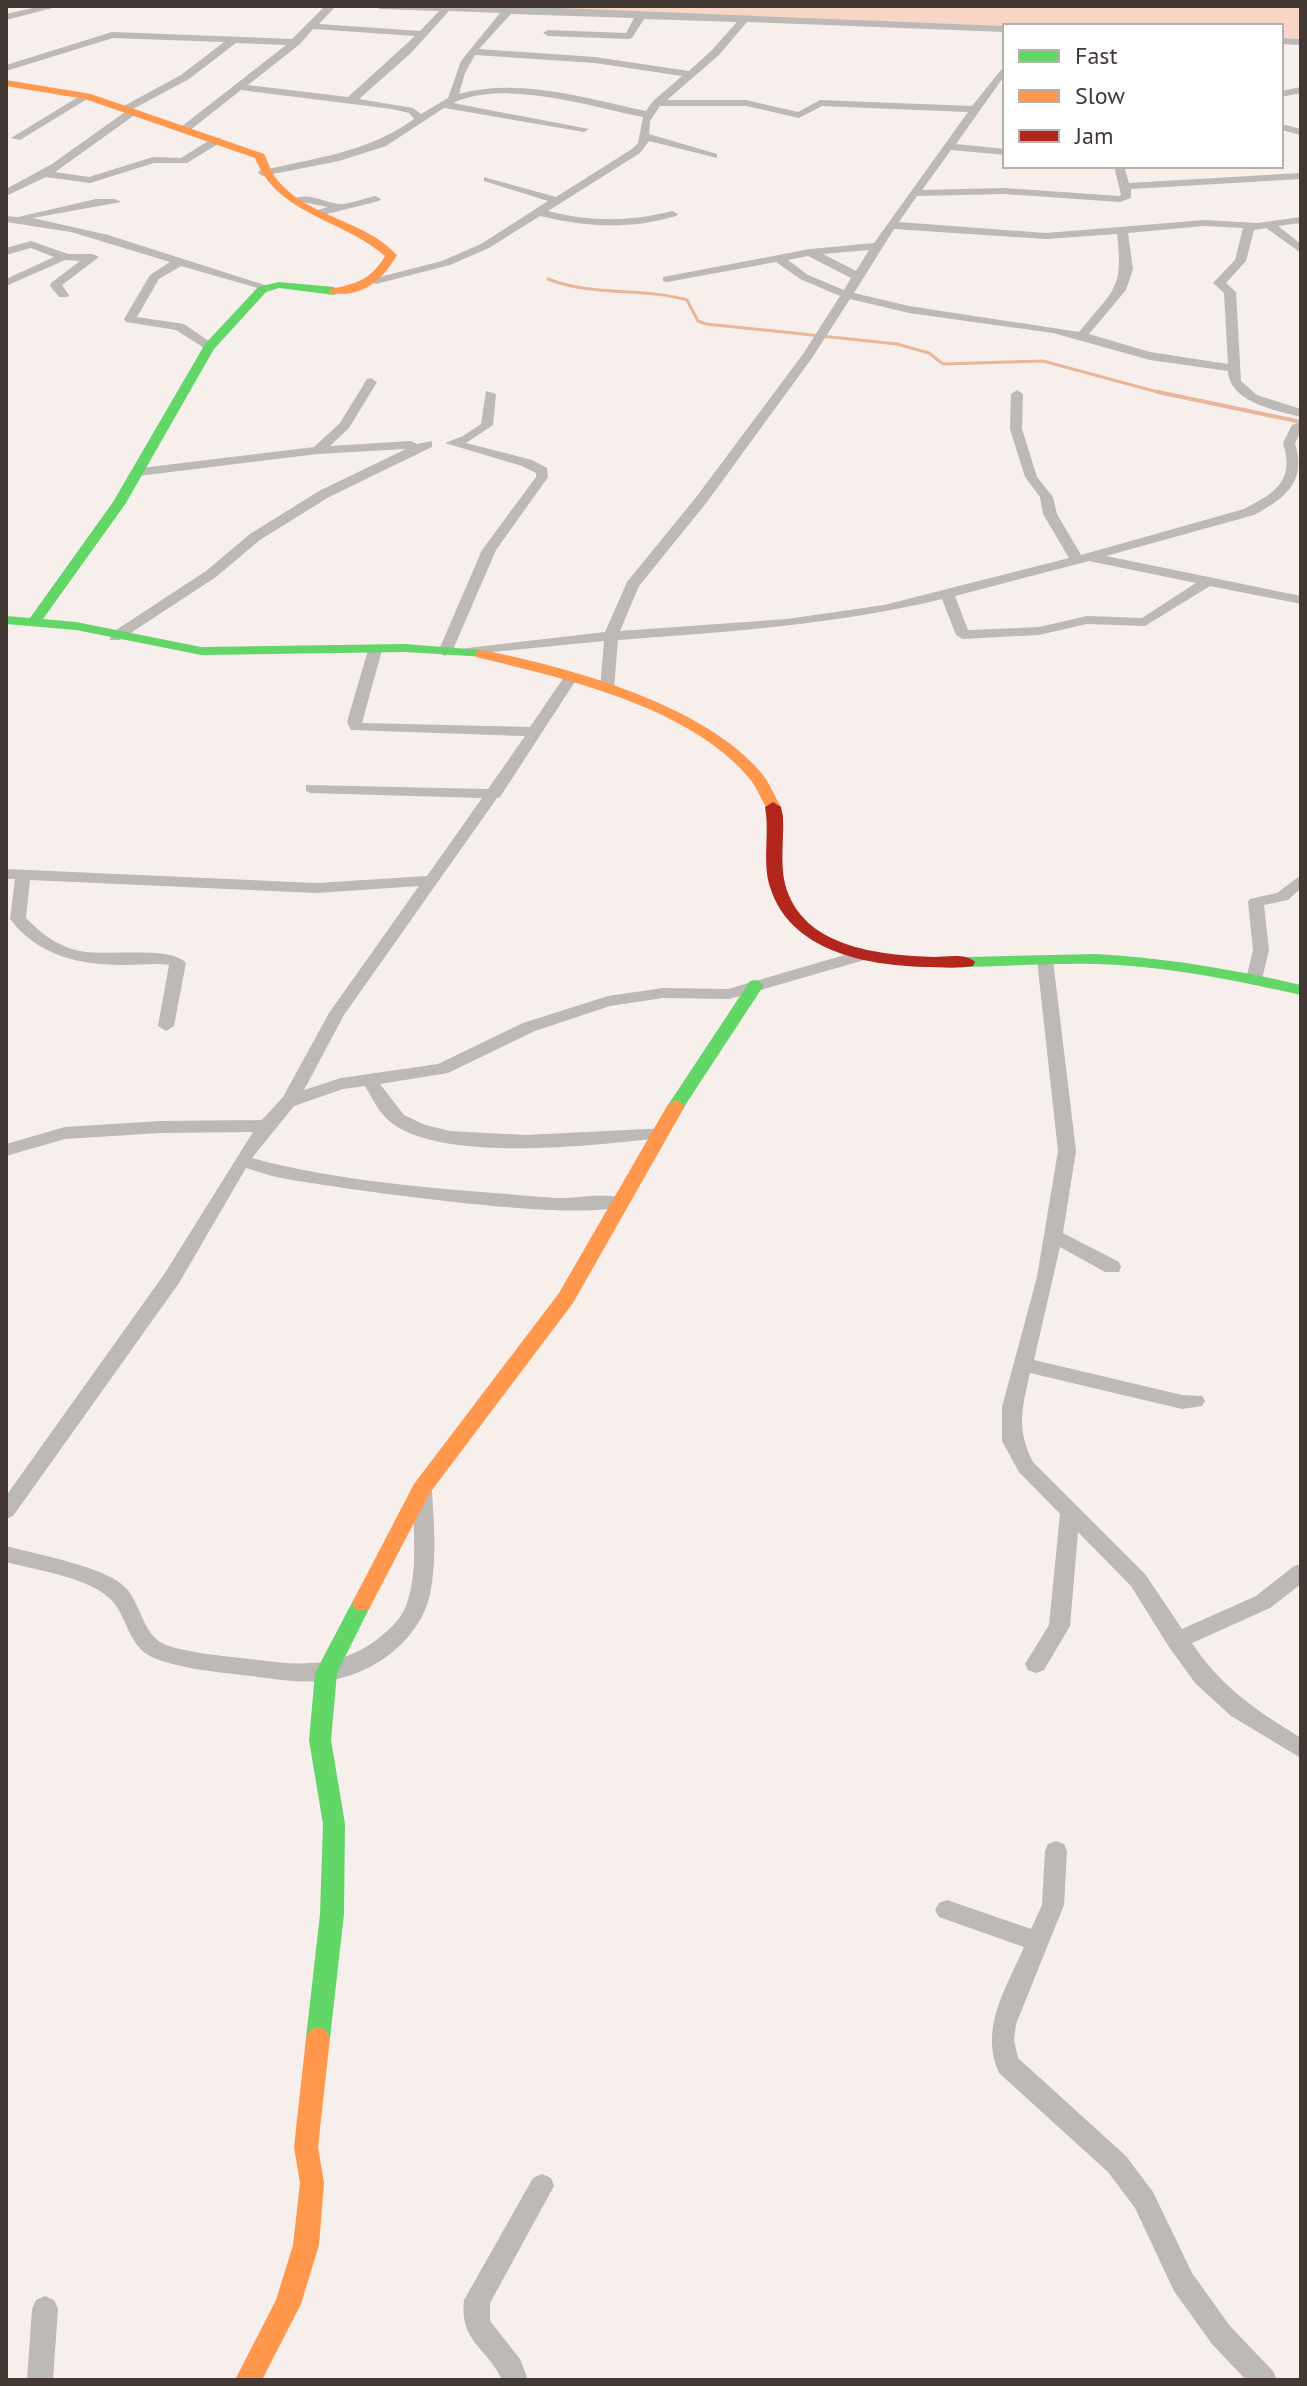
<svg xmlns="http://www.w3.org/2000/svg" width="1307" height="2386" font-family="'PT Sans',sans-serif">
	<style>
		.green { fill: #f7d6c5 }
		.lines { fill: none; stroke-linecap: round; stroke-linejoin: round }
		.stream-far1 { stroke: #e9b69a; stroke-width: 3 }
		.stream { stroke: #e9b69a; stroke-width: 4 }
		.street { fill: #bcb9b6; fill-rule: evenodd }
		.fast { fill: #63d668; fill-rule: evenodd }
		.slow { fill: #ff974d; fill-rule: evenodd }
		.jam { fill: #b3261e; fill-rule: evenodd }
	</style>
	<rect width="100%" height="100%" fill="#f7efec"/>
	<!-- green -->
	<path class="green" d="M445 6H1301V39L1281 38V26H1005Z"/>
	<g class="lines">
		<!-- stream-far1 -->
		<path class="stream-far1" d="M548 279C593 297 641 287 687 300L698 321 706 324 897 344 929 353 943 364 1043 361 1165 394"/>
		<!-- stream -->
		<path class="stream" d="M1158 392 1301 422"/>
		<!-- street -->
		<path class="street" d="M42 6H60L6 20V14Z
			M325 6H336L319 24 420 31 439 11 380 9 375 6H510L1005 26V32L747 22 719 55 667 100H746L798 112 820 100 972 106 1005 65V75L956 144 1005 149V155L951 150 922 190 1004 188 1119 196 1121 195 1114 166H1124L1129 183 1301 173V179L1131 189V198L1120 202 1004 194 917 196 899 222 1046 233 1204 220 1257 223 1301 217V223L1278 226 1301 244V253L1266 228 1254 230 1246 261 1226 283 1236 292 1241 381 1257 395 1301 409V417C1276 410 1230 403 1228 371L1150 360 1053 333 909 313 850 299 812 358 707 502 639 586 620 631 787 619 884 605 1069 558 1043 514 1040 497 1025 477 1010 429 1011 394 1017 390 1023 394 1022 429 1037 477 1053 497 1057 514 1081 555 1244 509C1275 493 1295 481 1283 443L1292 425 1301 422V431L1295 443C1307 482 1285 498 1254 515L1106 556 1301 596V604L1210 586 1145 626 1087 624 1039 635 963 639 956 635 942 599C835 625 727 632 618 640L614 689 607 693 600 689 604 641 463 655V649L468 648 605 632 627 582 697 496 803 354 840 296 800 279 776 262 667 282 663 281V277L810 249 874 243 968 112 822 106 799 118 746 106H660L650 121 649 134 717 154V158L649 141 640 153 548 211C591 222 629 222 672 211L678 214 676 216C629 230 587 227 540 216L489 248 450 265 376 284 370 281 372 279 442 261 481 244 548 201 484 181V177L556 197 632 149 638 143 643 117C589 106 505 79 453 103L589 129 584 132 444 108 386 146 339 161 263 176 258 173 259 171C314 158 367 153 414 119L409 113 392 109 241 90 189 131H181V127L286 45 236 43 189 79 133 109 137 112 136 114 55 172 89 177 153 157 181 158 213 138H221V142L187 163H154L90 183 46 177 6 196V189L52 164 125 112 121 109 122 107 181 75 224 42 113 38 6 71V65L112 32 292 39ZM449 11 500 13 461 61 448 98 421 114 413 108 359 99 411 53ZM511 14 634 18 626 33 548 30 543 33 548 36 629 39 632 38 644 19 737 22 711 51 689 71 595 57 479 49ZM313 29 415 36 348 97 248 85 300 44ZM475 55 595 63 682 76 653 101 646 111C587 99 520 77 459 94L465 73ZM1204 226 1243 228 1235 260 1213 283 1224 293 1228 364 1150 352 1089 334 1126 290 1133 269 1128 233ZM894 229 1046 239 1117 234C1124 290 1113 290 1079 332L909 306 854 293ZM869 250 856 271 823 254ZM808 256 851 278 844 290 808 275 788 260ZM1089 561 1196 583 1142 618 1087 616 1039 627 968 630 955 596Z
			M1281 38 1301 39V45L1281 44Z
			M1301 87V93L1281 97V91Z
			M83 94 92 96 20 140 11 138Z
			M1281 124 1301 129V135L1281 130Z
			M375 196 381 199 379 201 319 216 315 215V211L328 207 292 200C308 190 327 205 343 204 353 203 365 198 375 196Z
			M96 199H115L121 202 33 218 108 235 271 287 265 290 181 266 159 279 137 317 184 324 213 344 215 347 209 351 176 330 126 322 124 319 150 275 170 262 71 232 6 222V216L18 217Z
			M31 241 68 254H93L99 257 62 285 69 295 67 297H59L50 286 51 283 80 261 65 260 6 286V279L54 257 31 248 6 255V248Z
			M371 378 377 382 349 428 330 446 411 441 417 444 432 441V447L329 497 260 540 216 577 120 640H110V634L206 571 250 534 319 491 406 449 318 454 138 476 133 475V469L314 447 340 423 367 379Z
			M486 391 496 394 493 425 466 443 532 460 547 468 548 477 496 550 452 652 445 656 438 652 482 550 536 477V473L522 466 445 443 463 436 481 424Z
			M375 646 382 650 362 723 530 727 566 674 571 673 578 677 500 797 497 798 344 1015 304 1090 341 1078 438 1064 523 1023 608 996 663 988 728 989 862 950 870 955 868 959 729 999 663 998 610 1006 535 1031 448 1073 380 1084 404 1115 425 1125 450 1131 525 1135 667 1128 670 1132 661 1138C596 1145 441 1164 389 1121 379 1112 372 1098 365 1086L343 1089 294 1106 252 1158C346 1184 459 1190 556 1198 573 1199 618 1190 627 1202 607 1228 331 1187 287 1179 273 1177 259 1172 246 1168L179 1283 13 1516 6 1519V1496L165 1273 253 1132 160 1133 65 1139 6 1156V1144L65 1127 160 1121 262 1120 283 1097 329 1013 419 886 317 893 30 880 26 918C40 932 53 943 72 949 101 959 168 944 186 963L174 1026 166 1031 158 1026 169 965C156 963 140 965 126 965 81 965 39 957 10 919L15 879H6V869L317 883 427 876 482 798 311 793 306 791V785L488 789 525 736 351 730 347 722 368 650Z
			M1301 875V888L1288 900 1264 905 1269 950 1262 979 1254 984 1248 983 1246 979 1253 950 1248 902 1250 899 1277 893Z
			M1045 955 1053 960 1076 1151 1063 1233 1119 1262 1121 1267 1119 1272H1105L1060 1247 1034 1360 1182 1395 1202 1396 1205 1401 1202 1406 1182 1409 1030 1373C1022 1408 1016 1429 1033 1462L1145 1574 1182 1629 1256 1596 1294 1566 1301 1564V1584L1270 1608 1192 1643C1222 1688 1256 1710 1301 1738V1758L1231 1716 1195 1683 1169 1647 1131 1586 1078 1532 1070 1626 1044 1670 1036 1673 1028 1670 1025 1664 1049 1625 1060 1514 1019 1472 1002 1441V1407L1037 1277 1058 1151 1037 960Z
			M422 1483 429 1486 432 1491C434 1525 437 1561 430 1594 420 1641 370 1677 324 1681 300 1683 275 1679 251 1676 225 1673 172 1668 150 1656 129 1645 127 1618 113 1602 94 1578 35 1570 6 1562V1546C35 1554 107 1567 126 1588 140 1603 143 1633 162 1643 181 1653 235 1657 258 1660 303 1666 342 1667 379 1638 390 1629 401 1619 406 1606 419 1570 413 1528 412 1491L415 1486Z
			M1056 1841 1064 1844 1067 1851 1064 1905 1016 2024 1014 2040 1018 2058 1126 2156 1153 2192 1192 2273 1230 2326 1273 2371 1277 2380H1246L1212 2344 1174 2291 1135 2208 1108 2172 999 2073C979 2028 1006 1989 1024 1947L939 1917 935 1910 939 1903 947 1900 1031 1929 1042 1905 1045 1851 1048 1844Z
			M542 2174 551 2178 554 2186 490 2303V2321L520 2359 528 2380H502C488 2348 459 2342 464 2300L533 2178Z
			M45 2296 54 2300 58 2309 53 2380H27L32 2309 36 2300Z"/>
		<!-- fast -->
		<path class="fast" d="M279 282 334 287 340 291 334 295 279 288 266 292 214 349 126 503 43 619 76 622 201 647 405 644 481 650 486 651V657L405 652 201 655 76 630 6 624V616L30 618 113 502 205 344 258 287Z
			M1096 954C1165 958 1233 969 1301 985V995C1234 980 1165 966 1096 964 1053 963 1010 966 967 967L959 962 967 957Z
			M756 980 764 985 682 1110H670L667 1106 670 1102 750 981Z
			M362 1595 369 1597 372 1603 337 1673 331 1740 345 1824 344 1914 330 2038 326 2046 318 2049 310 2046 306 2038 320 1914 323 1824 309 1740 315 1673 355 1597Z"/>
		<!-- slow -->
		<path class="slow" d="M6 80 91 94 264 154C268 161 270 170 275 177 304 217 364 219 397 255 382 281 362 298 330 293V289C356 284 371 280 385 256 343 219 277 215 255 158L85 99 6 86Z
			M481 650C566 666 707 705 763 775 770 784 775 797 781 807L778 810H768C761 800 757 787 749 778 689 706 563 678 476 657V651Z
			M676 1100 685 1106 573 1303 429 1494 369 1609 362 1611 355 1609 352 1603 414 1484 559 1293 667 1106Z
			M318 2027 326 2030 330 2038 318 2147 324 2183 319 2245 301 2304 262 2380H235L276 2300 293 2245 300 2183 294 2147 306 2038 310 2030Z"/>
		<!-- jam -->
		<path class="jam" d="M773 802 781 807 783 817C784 839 780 863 785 884 802 948 879 955 934 957 947 957 966 953 975 962L973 966C957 969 939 967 924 967 865 965 790 951 770 887 762 862 770 833 765 807Z"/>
	</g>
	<!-- border -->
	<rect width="1307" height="2386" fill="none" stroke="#423934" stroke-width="16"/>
	<!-- legend -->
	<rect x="1003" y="24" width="280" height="144" fill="#ffffff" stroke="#b3b0ae" stroke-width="2"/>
	<rect x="1019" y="50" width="40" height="12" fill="#63d668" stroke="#b3b0ae" stroke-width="2"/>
	<text x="1075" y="64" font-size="24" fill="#423934">Fast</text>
	<rect x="1019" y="90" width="40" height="12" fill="#ff974d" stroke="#b3b0ae" stroke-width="2"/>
	<text x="1075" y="104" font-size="24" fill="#423934">Slow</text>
	<rect x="1019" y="130" width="40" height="12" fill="#b3261e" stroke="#b3b0ae" stroke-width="2"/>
	<text x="1075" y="144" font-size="24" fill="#423934">Jam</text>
</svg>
